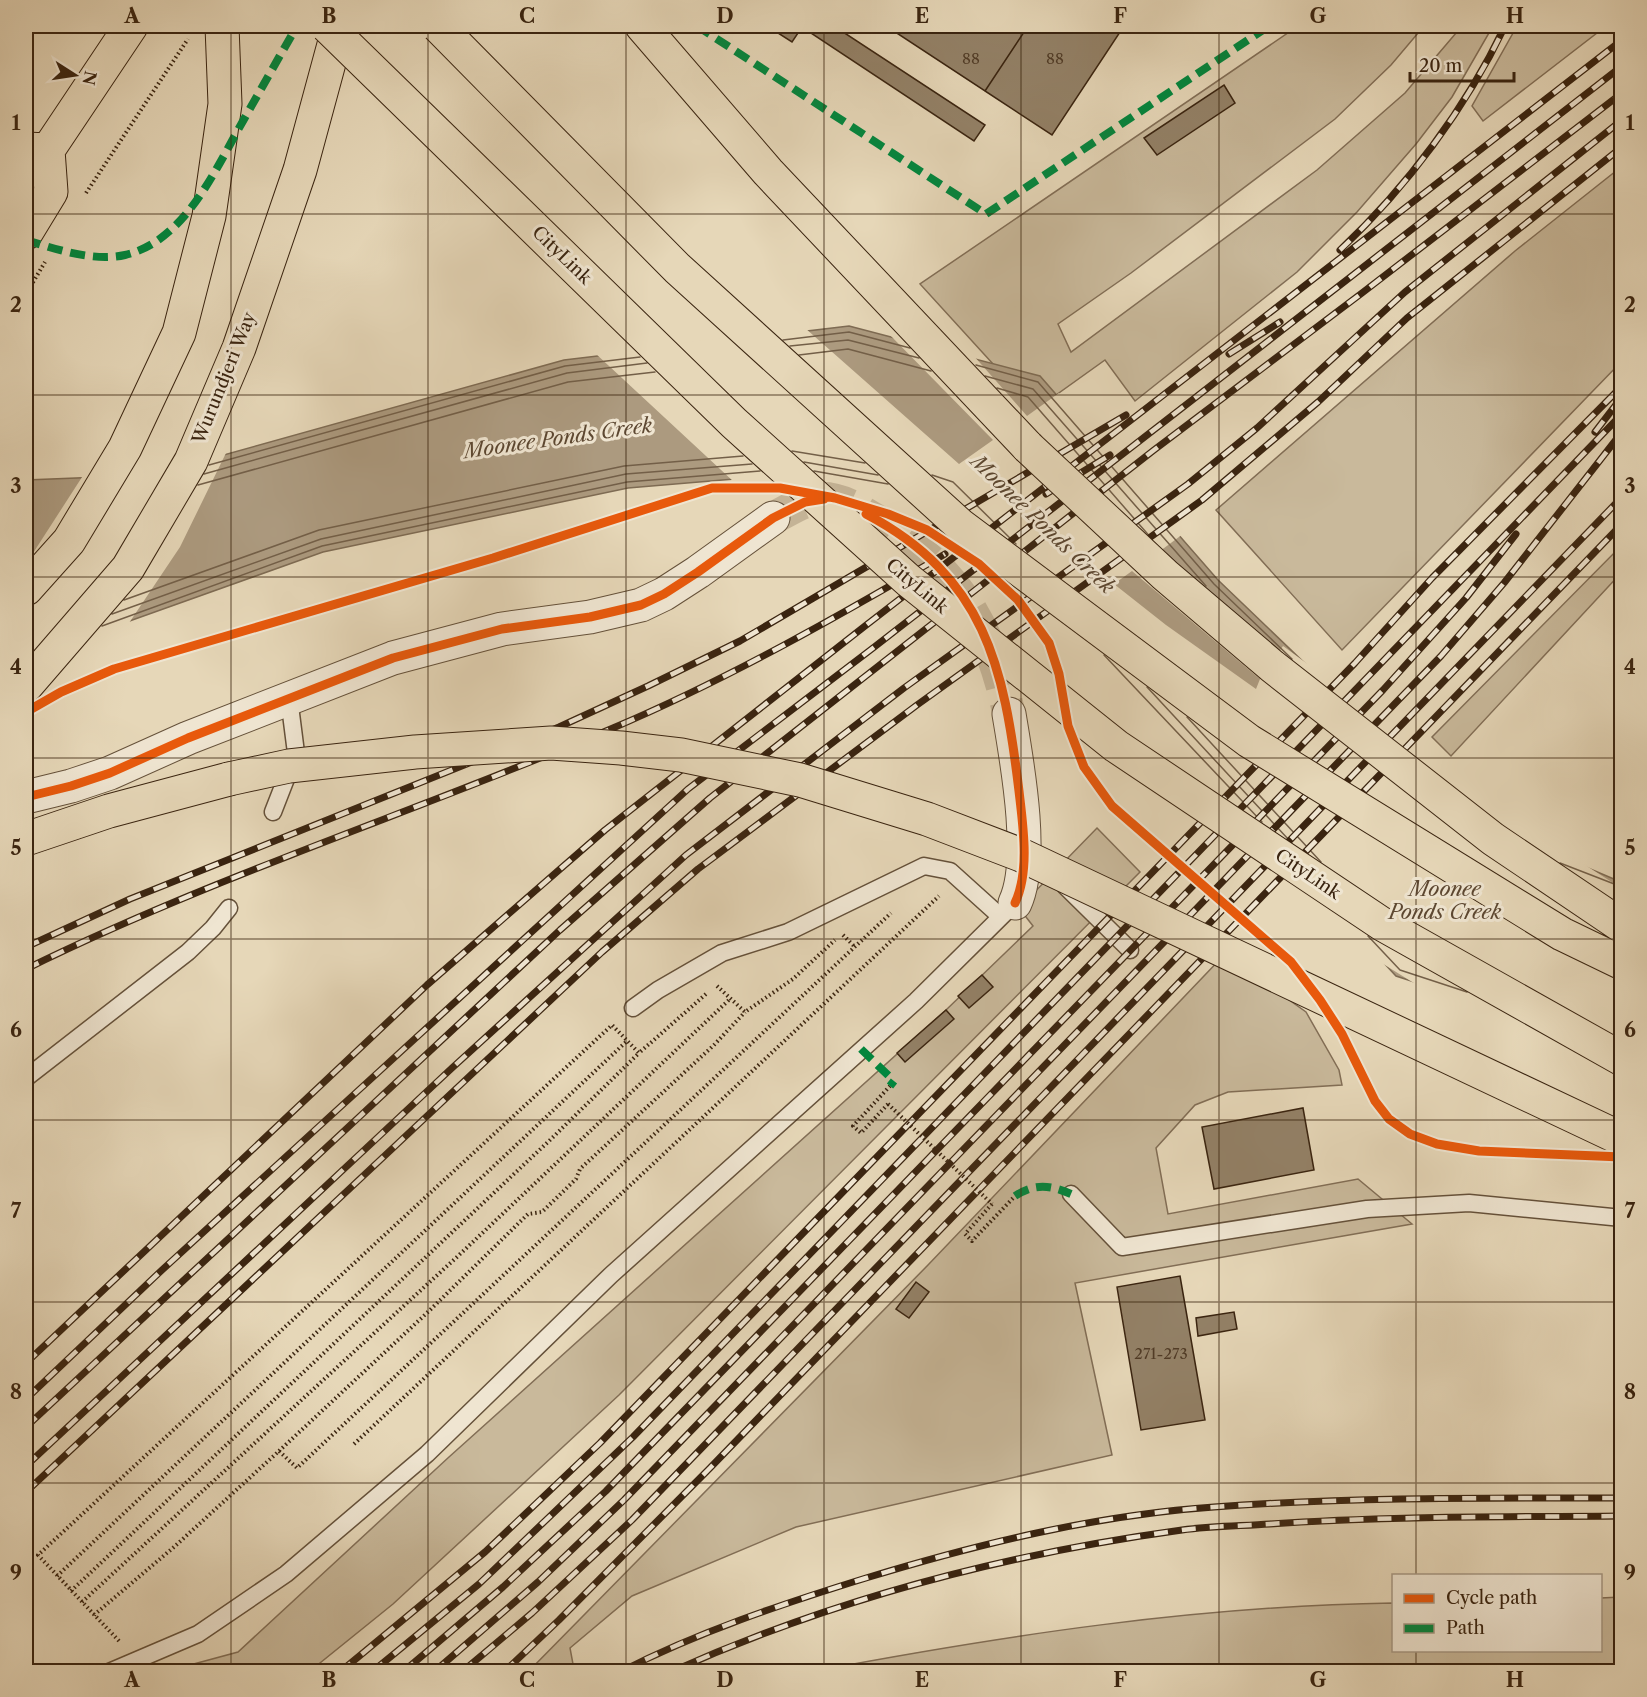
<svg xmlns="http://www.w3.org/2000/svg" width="1647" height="1697" font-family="'Libre Caslon Text',serif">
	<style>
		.green { fill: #c9b99b; stroke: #826e56; stroke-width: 1.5 }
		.water { fill: #ac9a7f; stroke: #7e6b53; stroke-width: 1.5 }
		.pier { fill: #e6d7b8; fill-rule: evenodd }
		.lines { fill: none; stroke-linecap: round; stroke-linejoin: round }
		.shore { stroke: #735f48; stroke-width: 1.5 }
		.building { fill: #938167; stroke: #3a2410; stroke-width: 1.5 }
		.street-tunnel { stroke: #c4b396; stroke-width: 33; stroke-dasharray: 33 16; stroke-linecap: butt }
		.lane-casing { stroke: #65513a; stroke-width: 19 }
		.street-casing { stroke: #65513a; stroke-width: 35 }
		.primary-casing { stroke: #3a2410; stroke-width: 35 }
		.highway-casing { stroke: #3a2410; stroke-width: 35 }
		.path { stroke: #3a2410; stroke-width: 4; stroke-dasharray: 1.5 3; stroke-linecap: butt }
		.lane { stroke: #efe5d1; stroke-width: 16 }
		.street { stroke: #efe5d1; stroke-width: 33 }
		.primary { stroke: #e6d7b8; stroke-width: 33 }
		.highway { stroke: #e6d7b8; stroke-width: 33 }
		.rail-casing { stroke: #3a2410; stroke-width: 7 }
		.rail { stroke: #efe5d1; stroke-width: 4.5; stroke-dasharray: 14; stroke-linecap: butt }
		.highway-bridge-casing { stroke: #3a2410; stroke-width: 35; stroke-linecap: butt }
		.path-bridge { stroke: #3a2410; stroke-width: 4; stroke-dasharray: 1.5 3; stroke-linecap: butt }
		.highway-bridge { stroke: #e6d7b8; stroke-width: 33 }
		.quiet { stroke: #00873e; stroke-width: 8; stroke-dasharray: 15 8; stroke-linecap: butt }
		.cycleway-casing { stroke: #efe5d1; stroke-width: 13 }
		.cycleway { stroke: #e8590c; stroke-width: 9 }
		.grid { fill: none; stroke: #3a2410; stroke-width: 1.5; stroke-opacity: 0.55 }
		.labels { text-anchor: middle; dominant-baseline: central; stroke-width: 6; stroke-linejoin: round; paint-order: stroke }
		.number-label { font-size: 15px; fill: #503b26 }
		.street-label { font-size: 18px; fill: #3a2410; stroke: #efe5d1 }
		.water-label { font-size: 20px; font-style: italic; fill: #5c4731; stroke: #efe5d1 }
		.neatline { fill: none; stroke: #3a2410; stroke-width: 2 }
		.grid-label { font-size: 20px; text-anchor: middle; font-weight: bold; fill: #3a2410 }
	</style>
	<rect width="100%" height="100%" fill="#e6d7b8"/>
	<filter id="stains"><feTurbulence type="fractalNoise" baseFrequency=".00333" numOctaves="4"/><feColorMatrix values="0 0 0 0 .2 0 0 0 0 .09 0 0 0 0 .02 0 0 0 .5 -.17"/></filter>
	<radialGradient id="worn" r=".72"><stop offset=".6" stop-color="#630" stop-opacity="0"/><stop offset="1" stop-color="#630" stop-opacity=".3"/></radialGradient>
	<!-- green -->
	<path class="green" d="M1298 26H1424L1391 65 1335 119 1131 273 1058 324 1071 352 1317 170 1405 93 1462 26H1493L1452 97 1416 144 1357 212 1297 272 1135 401 1105 360 1035 410 920 284Z
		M1517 26H1606L1483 121 1472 106Z
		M1621 167V362L1342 650 1216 510 1515 251Z
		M1621 546V573L1451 756 1432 737Z
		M1097 828 1140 872 619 1395 393 1604 310 1671 164 1672 238 1652 449 1457 946 1010 1033 926 1019 908Z
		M1225 954 1306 1012 1339 1070 1342 1085 1228 1092 1195 1105 1156 1148 1168 1214 1358 1179 1412 1224 1075 1283 1112 1455 796 1527 632 1596 570 1648 573 1664 557 1671 528 1672 928 1265Z
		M1621 1597V1671H815C1007 1635 1198 1606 1393 1603L1394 1650H1600L1601 1598Z"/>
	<!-- water -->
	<path class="water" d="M849 326 1040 376 1218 580 1463 815 1621 882V1049L1396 976 1137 697 938 499 794 474 628 488 323 552 26 658V480L152 475 564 360Z"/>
	<!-- pier -->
	<path class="pier" d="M805 328 959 464 993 440 888 333 973 355 1027 416 1059 393 1183 534 1152 557 1260 679 1283 646 1320 673 1465 812 1579 861 1621 888 1622 1052 1417 985 1380 962 1135 699 937 502 794 477 734 482 595 353ZM1132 571 1260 679 1256 689 1166 625 1114 584Z
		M227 451 180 547 127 626 26 661V564L84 474 151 472Z"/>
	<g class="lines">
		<!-- shore -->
		<path class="shore" d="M783 340 849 332 910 348
			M790 346 848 340 919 358
			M799 355 848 349 931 371
			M976 365 1038 382 1214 584 1292 659
			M985 376 1033 389 1206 586
			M997 388 1028 397 1152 539
			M792 451 865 463
			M804 462 878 475
			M209 465 565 366 640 357
			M814 471 888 484
			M204 474 567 373 647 363
			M932 475 953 482 1016 544
			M198 485 568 382 655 372
			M124 600 319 530 624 466 743 456
			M112 614 321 539 626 474 752 464
			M102 626 322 546 627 482 760 471
			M1104 655 1262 822
			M1147 687 1289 840
			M1187 717 1321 862
			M1560 863 1622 887
			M1368 936 1400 970 1467 992"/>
	</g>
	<!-- building -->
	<path class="building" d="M767 26H834L985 125 974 141 802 27 792 42Z
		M886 26H1028L985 91Z
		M1028 26H1124L1052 135 985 91Z
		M1224 85 1235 103 1157 155 1144 138Z
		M982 975 993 987 969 1008 958 996Z
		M946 1010 954 1019 905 1062 897 1053Z
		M1303 1108 1314 1170 1214 1189 1202 1127Z
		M1180 1276 1205 1420 1141 1430 1117 1287Z
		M916 1282 929 1292 909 1318 896 1309Z
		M1234 1312 1237 1329 1198 1336 1196 1318Z"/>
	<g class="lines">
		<!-- street-tunnel -->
		<path class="street-tunnel" d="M773 518C786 512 800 502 815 499 835 495 858 509 874 519 955 567 990 624 1009 714"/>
		<!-- lane casing -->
		<g class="lane-casing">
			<path id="lane" d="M273 812 296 753 289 698
				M1065 886 1130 950
				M633 1008 658 990 722 953 788 932 924 866 950 871 1001 917
				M26 1078 188 952 213 928 229 908
				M1071 1194 1122 1247 1367 1209 1469 1203 1622 1218
				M109 1672 198 1634 286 1574 427 1454 611 1275 916 1001 1015 903"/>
		</g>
		<!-- street casing -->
		<g class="street-casing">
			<path id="street" d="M1009 714C1017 762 1035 860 1015 903
				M26 797 71 786 110 773 188 738 393 658 502 629 590 617 641 605 664 594 698 572 773 518"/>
		</g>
		<!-- primary casing -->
		<g class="primary-casing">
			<path id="primary" d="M26 161 48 150 131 26
				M26 233 51 192 48 150
				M26 589 69 541 125 448 179 333 209 216 225 104 222 26
				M26 686 128 568 191 461 239 348 300 170 339 26"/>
		</g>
		<!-- highway casing -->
		<g class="highway-casing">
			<path id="highway" d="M642 26 768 172 1028 447
				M26 149 48 150
				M26 839 109 811 229 779"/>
		</g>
		<!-- path -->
		<path class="path" d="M86 193 188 39
			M26 294 45 262
			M843 935 855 947
			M717 986 745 1012 793 979 835 940
			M888 1104 861 1133 853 1126 890 1086
			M992 1204 965 1234 972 1241 1015 1196
			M354 1444 939 896
			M279 1451 429 1311 528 1214 542 1212 576 1179 580 1169 714 1045 745 1012
			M57 1576 627 1041
			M71 1591 549 1141 639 1053
			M82 1602 458 1256 731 998
			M94 1615 174 1547 279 1451 297 1468 891 913
			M119 1641 38 1555 612 1025 639 1053 706 994"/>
		<!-- lane -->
		<use href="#lane" class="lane"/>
		<!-- street -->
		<use href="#street" class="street"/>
		<!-- primary -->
		<use href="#primary" class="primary"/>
		<!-- highway -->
		<use href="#highway" class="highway"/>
		<!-- rail casing -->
		<g class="rail-casing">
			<path id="rail" d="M1340 250C1407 187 1466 108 1505 26
				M1229 354 1280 322
				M1595 432 1622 397
				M1046 494 1110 455
				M26 947 130 899 559 727 648 686 740 641 1126 415
				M26 969C215 876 418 811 613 728 728 679 837 617 945 554
				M26 1363 427 985 605 830 865 626 1622 40
				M26 1399 162 1270 688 789 873 648 1622 66
				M26 1427 560 930 710 798 1154 450 1362 293 1622 93
				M26 1466 452 1068 686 855 904 688 1188 484 1257 428 1405 292 1622 120
				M26 1492 602 952 698 869 917 705 1202 500 1318 402 1407 318 1622 147
				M340 1672 485 1552 600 1443 1355 663 1432 578 1622 386
				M372 1672 479 1584 633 1437 1622 414
				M403 1672 503 1587 606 1491 1383 690 1466 598 1516 534
				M434 1672 538 1582 624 1500 1441 656 1504 583 1622 432
				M462 1672 532 1613 632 1520 1622 497
				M504 1672 559 1620 710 1468 1622 524
				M620 1672C698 1632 782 1604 866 1578 978 1544 1096 1515 1214 1507 1349 1497 1486 1498 1622 1498
				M671 1672C833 1599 1006 1554 1182 1530 1211 1526 1241 1526 1270 1524 1387 1516 1504 1517 1622 1516"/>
		</g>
		<!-- rail -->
		<use href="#rail" class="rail"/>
		<!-- highway-bridge casing -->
		<g class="highway-bridge-casing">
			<path id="highway-bridge" d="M327 26 734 423 908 580 1116 746 1382 924 1622 1059
				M438 26 677 268 960 525 1249 741 1562 934 1622 963
				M1028 447 1165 575 1272 666 1493 839 1622 926
				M229 779 289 766 415 752 551 743 621 748 681 755 800 780 927 819 1021 855 1622 1139"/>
		</g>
		<!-- path-bridge -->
		<path class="path-bridge" d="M888 1104 992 1204"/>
		<!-- highway-bridge -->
		<use href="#highway-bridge" class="highway-bridge"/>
		<!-- quiet -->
		<path class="quiet" d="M697 26 986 214 1269 26
			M26 240C55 249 93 262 125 255 185 241 215 170 243 121 261 89 279 57 297 26
			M861 1049 894 1081 890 1086
			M1015 1196C1035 1183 1050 1185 1071 1194"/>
		<!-- cycleway casing -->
		<g class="cycleway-casing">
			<path id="cycleway" d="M866 514C985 577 1004 666 1019 791 1023 826 1030 871 1015 903
				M26 712 61 692 114 669 493 558 712 488H780L835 498 888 514 927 530 979 564 1018 600 1049 643 1059 674 1068 726 1084 767 1112 806 1291 962 1320 1000 1342 1034 1375 1101 1389 1119 1410 1134 1437 1144 1479 1151 1622 1157
				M26 797 71 786 110 773 188 738 393 658 502 629 590 617 641 605 664 594 698 572 773 518 805 502 824 499"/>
		</g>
		<!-- cycleway -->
		<use href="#cycleway" class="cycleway"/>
	</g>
	<!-- grid -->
	<path class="grid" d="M231 26V1672M428 26V1672M626 26V1672M824 26V1672M1021 26V1672M1219 26V1672M1416 26V1576M26 214H1622M26 395H1622M26 577H1622M26 758H1622M26 939H1622M26 1120H1622M26 1302H1622M26 1483H1622M1416 1650V1672"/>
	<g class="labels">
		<!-- number labels -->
		<g class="number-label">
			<text x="971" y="58">88</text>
			<text x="1055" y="58">88</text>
			<text x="1161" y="1353">271-273</text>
		</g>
		<!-- street labels -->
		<g class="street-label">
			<text transform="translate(562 255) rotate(44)">CityLink</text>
			<text transform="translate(224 378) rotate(-68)">Wurundjeri Way</text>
			<text transform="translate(917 586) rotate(40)">CityLink</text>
			<text transform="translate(1308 874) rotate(34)">CityLink</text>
		</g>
		<!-- water labels -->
		<g class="water-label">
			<text transform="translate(558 438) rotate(-8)">Moonee Ponds Creek</text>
			<text transform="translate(1043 524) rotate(44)">Moonee Ponds Creek</text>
			<text x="1445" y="889">Moonee<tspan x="1445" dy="23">Ponds Creek</tspan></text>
		</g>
	</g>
	<!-- margin -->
	<rect width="1647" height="1697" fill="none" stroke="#e6d7b8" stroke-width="66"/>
	<!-- legend -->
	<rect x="1392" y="1574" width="210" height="78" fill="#efe5d1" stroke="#a79884" stroke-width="1.5"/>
	<rect x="1404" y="1594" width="30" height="9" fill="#e8590c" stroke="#a79884" stroke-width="1.5"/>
	<text x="1446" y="1604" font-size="18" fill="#3a2410">Cycle path</text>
	<rect x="1404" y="1624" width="30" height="9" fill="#00873e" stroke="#a79884" stroke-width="1.5"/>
	<text x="1446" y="1634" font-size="18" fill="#3a2410">Path</text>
	<!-- north arrow -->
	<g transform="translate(75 75) rotate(102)" stroke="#efe5d1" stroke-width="4.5" paint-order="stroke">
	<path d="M0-4.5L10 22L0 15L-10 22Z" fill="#3a2410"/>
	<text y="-9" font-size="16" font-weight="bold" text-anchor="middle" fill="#3a2410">N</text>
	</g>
	<!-- scale -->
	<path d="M1410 72v9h104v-9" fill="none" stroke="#3a2410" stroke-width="3"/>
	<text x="1419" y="72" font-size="18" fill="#3a2410" stroke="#efe5d1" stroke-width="4.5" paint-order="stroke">20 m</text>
	<rect x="33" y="33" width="1581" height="1631" class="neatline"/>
	<g class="grid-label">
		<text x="132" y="23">A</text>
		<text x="329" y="23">B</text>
		<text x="527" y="23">C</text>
		<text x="725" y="23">D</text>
		<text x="922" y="23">E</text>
		<text x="1120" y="23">F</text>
		<text x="1318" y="23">G</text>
		<text x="1515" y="23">H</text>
		<text x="16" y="130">1</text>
		<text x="1630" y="130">1</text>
		<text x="16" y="312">2</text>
		<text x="1630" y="312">2</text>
		<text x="16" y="493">3</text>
		<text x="1630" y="493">3</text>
		<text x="16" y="674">4</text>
		<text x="1630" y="674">4</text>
		<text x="16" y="855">5</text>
		<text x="1630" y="855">5</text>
		<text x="16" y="1037">6</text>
		<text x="1630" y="1037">6</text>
		<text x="16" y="1218">7</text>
		<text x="1630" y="1218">7</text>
		<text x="16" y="1399">8</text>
		<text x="1630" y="1399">8</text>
		<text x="16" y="1580">9</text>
		<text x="1630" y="1580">9</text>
		<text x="132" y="1687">A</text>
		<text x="329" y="1687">B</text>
		<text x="527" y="1687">C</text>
		<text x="725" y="1687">D</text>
		<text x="922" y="1687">E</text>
		<text x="1120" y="1687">F</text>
		<text x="1318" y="1687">G</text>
		<text x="1515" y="1687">H</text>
	</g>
	<rect width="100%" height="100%" filter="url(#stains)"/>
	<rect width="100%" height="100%" fill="url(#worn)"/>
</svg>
